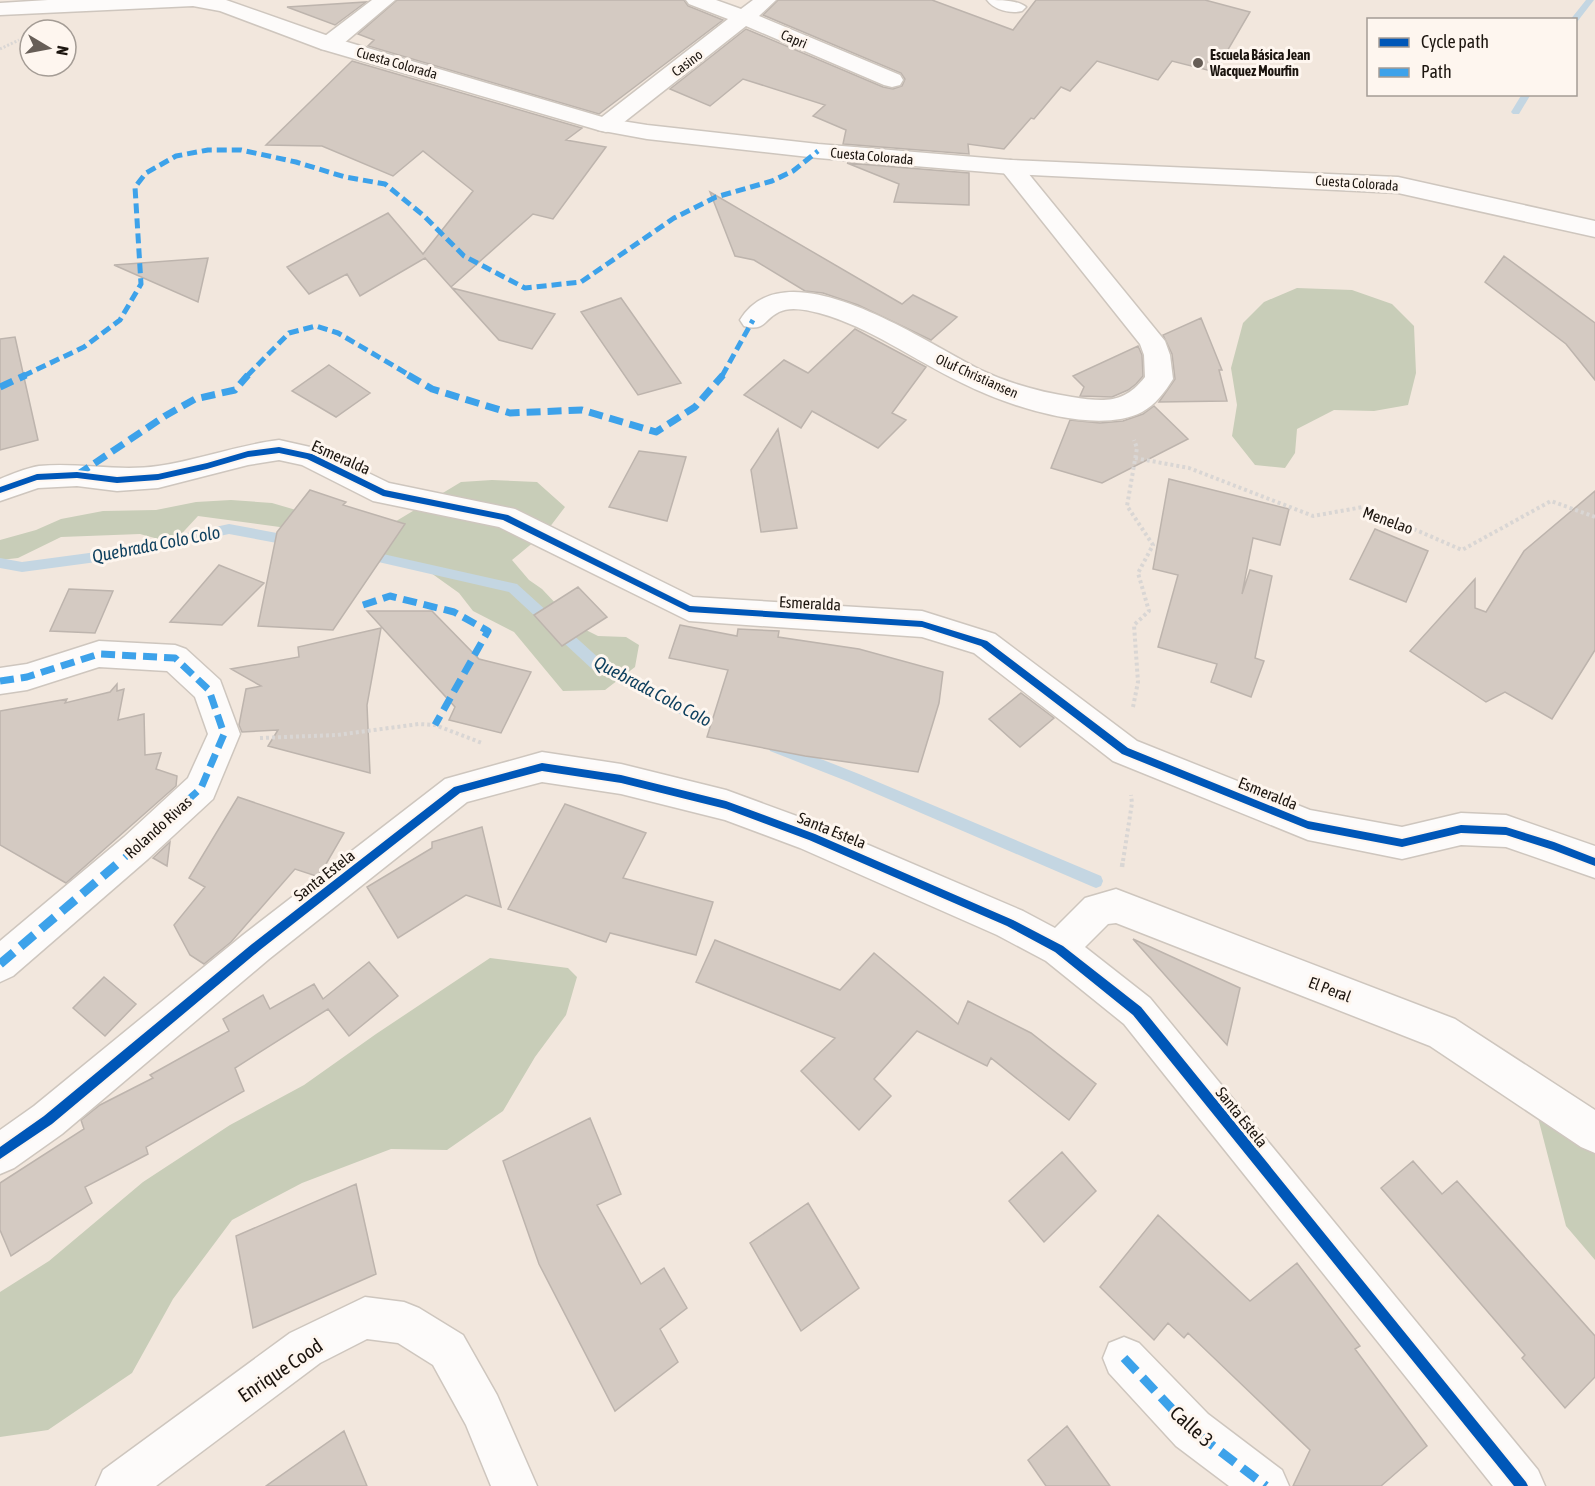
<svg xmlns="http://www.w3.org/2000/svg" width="1595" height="1486" font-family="'Asap Condensed',sans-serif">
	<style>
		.forest { fill: #c8cdb8 }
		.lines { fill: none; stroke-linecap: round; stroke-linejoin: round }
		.stream { fill: #c4d6e2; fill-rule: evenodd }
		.building { fill: #d4cac2; stroke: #bdb4ad; stroke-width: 1.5 }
		.pedestrian-casing { stroke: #cec6be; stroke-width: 3 }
		.minor-casing { stroke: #cec6be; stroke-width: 3 }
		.tertiary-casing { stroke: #cec6be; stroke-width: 3 }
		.path-far2 { stroke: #d9d6d4; stroke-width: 3; stroke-dasharray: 2 2; stroke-linecap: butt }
		.path-far1 { stroke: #d9d6d4; stroke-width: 4; stroke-dasharray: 3 3; stroke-linecap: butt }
		.path { stroke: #d9d6d4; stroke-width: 4.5; stroke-dasharray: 4 4; stroke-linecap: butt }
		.pedestrian { fill: #fdfbfa; fill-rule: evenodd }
		.minor { fill: #fdfbfa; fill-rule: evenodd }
		.tertiary { fill: #fdfbfa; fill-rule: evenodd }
		.quiet-far2 { stroke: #3da2ea; stroke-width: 5; stroke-dasharray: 10 5; stroke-linecap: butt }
		.quiet-far1 { stroke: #3da2ea; stroke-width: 7; stroke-dasharray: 14 7; stroke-linecap: butt }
		.quiet { stroke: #3da2ea; stroke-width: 9; stroke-dasharray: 18 9; stroke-linecap: butt }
		.cycleway-casing { stroke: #fef6ef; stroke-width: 4 }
		.cycleway { fill: #0057b8; fill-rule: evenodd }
		.poi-dot { fill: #675e57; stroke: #fef6ef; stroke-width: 2 }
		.labels { text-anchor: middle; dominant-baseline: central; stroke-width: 6; stroke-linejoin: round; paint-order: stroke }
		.far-street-label { font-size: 14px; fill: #1c150f; stroke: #fef6ef }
		.far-poi-label { font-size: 14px; font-weight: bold; fill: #1c150f; stroke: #fef6ef; text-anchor: start }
		.street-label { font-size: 16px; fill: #1c150f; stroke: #fef6ef }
		.water-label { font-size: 18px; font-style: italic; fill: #0d3f5e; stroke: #fef6ef }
		.near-street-label { font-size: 20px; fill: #1c150f; stroke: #fef6ef }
	</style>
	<rect width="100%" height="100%" fill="#f2e7dd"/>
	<!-- forest -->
	<path class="forest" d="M1297 288 1352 290 1392 304 1414 326 1416 373 1408 405 1374 411 1334 410 1297 429 1295 453 1285 468 1255 465 1232 436 1237 405 1231 368 1243 323 1264 302Z
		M492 480 537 482 565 507 546 532 512 560 529 580 542 589 576 625 598 636 626 637 639 645 635 667 605 690 563 691 514 632 473 611 459 593 431 573 399 562 360 554 331 534 198 516 173 543 140 534 61 537 18 558 0 560V540L36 530 61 519 103 511 156 510 196 502 231 500 272 503 320 517 393 523 461 482Z
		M490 958 568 968 577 977 566 1015 535 1057 503 1111 447 1150 391 1149 302 1183 232 1220 173 1299 132 1373 48 1430 0 1437V1292L49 1261 143 1182 230 1125 304 1085 376 1034Z
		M1536 1110 1595 1147V1260L1566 1226Z"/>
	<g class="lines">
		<!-- stream -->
		<path class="stream" d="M1586 0H1594L1577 22 1576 20H1570Z
			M1522 94H1531L1519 114H1513L1511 112Z
			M229 524 293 536 299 541 293 546 229 534 104 561 22 572 0 568V558L22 562 104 551Z
			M365 550 517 584 602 661 709 716 734 726 736 730 734 734 729 736 699 724 592 669 509 592 361 558 359 555Z
			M775 741 859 774 1101 876 1103 881 1101 886 1096 888 1091 886 849 782 770 751 768 747 770 743Z"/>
	</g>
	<!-- building -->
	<path class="building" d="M397 0H684L688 6 723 20 599 114 368 46 374 40 358 34Z
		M778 0H932L1013 30 1036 0H1205L1250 12 1215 72 1172 61 1158 80 1097 61 1070 91 1061 87 1034 119 1031 118 1004 149 968 144 969 154 843 144 846 130 813 116 825 105 743 79 710 106 670 89 746 29 883 87 893 89 902 86 905 79 901 73 763 15Z
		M366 2 335 25 287 7Z
		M352 61 582 128 566 140 606 147 553 219 533 214 451 287 425 258 360 296 347 274 309 294 287 267 388 213 423 254 473 191 423 151 393 176 322 146 266 145Z
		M847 163 969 173V205L894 202 899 184Z
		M710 192 902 304 913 295 957 317 931 340 858 305 823 293 805 291 754 260 735 256Z
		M1504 256 1595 323V380L1566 344 1485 282Z
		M208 258 198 302 114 265Z
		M452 288 555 314 532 349 499 340Z
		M621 298 681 383 638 395 581 312Z
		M1201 318 1222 370H1219L1227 401 1159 402 1175 379 1172 354 1163 335Z
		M855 329 926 367 892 413 906 420 878 448 812 411 801 428 744 395 784 360 808 373Z
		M15 337 38 440 0 450V339Z
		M1138 346 1142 355 1143 376 1136 384 1128 390 1112 397 1080 396 1084 387 1073 376Z
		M329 365 370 393 336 417 292 391Z
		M1154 406 1188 439 1102 483 1051 468 1070 420 1100 423 1123 421 1143 414Z
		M778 429 797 528 761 532 751 470Z
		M639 451 686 457 667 521 609 507Z
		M1169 479 1289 509 1280 545 1253 538 1242 594 1250 570 1272 576 1255 658 1264 661 1251 697 1211 682 1217 664 1158 647 1178 575 1153 569Z
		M310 490 346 502 343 505 405 524 333 630 258 626 277 532Z
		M1595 491V650L1552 719 1505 692 1486 702 1410 651 1475 579V608L1486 612 1524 551Z
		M1375 529 1428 551 1406 602 1350 579Z
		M219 565 264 583 222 625 170 622Z
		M578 587 607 617 562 646 534 615Z
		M69 589 113 591 95 633 50 631Z
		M367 611H432L479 659 531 672 501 733 449 720 455 707Z
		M680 625 737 636 738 629 779 631 778 637 859 649 943 672 939 703 918 772 805 756 707 737 728 670 669 658Z
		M381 628 367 705 370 773 268 746 278 730 242 732 239 725 246 689 261 686 231 669 299 657 298 647Z
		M117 684V691L124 689 118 720 144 714 145 755 161 753 156 769 177 776 176 786 66 883 0 845V711L67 699 65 703 110 692Z
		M1021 693 1054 718 1020 747 989 719Z
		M238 797 344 833 322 871 316 876 295 869 231 942 204 964 190 955 174 925 205 887 189 878Z
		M565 804 646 833 623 878 713 902 696 955 610 933 606 942 508 909Z
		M482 827 501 907 466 895 398 938 367 887 432 848V842Z
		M170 842 167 866 153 858Z
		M1133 939 1240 988 1227 1045Z
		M715 940 840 990 874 953 958 1024 968 1001 1031 1033 1096 1084 1069 1120 991 1058 987 1066 917 1031 874 1079 891 1096 859 1130 801 1071 835 1038 696 982Z
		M369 962 398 996 349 1036 328 1009 235 1068 244 1091 146 1147 148 1154 85 1187 92 1203 11 1256 0 1230V1183L84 1129 81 1120 100 1105 153 1078 150 1075 229 1031 223 1019 263 995 270 1009 314 984 323 999Z
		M104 977 136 1004 105 1036 73 1008Z
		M590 1118 621 1194 597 1205 641 1284 664 1268 687 1308 660 1329 678 1362 615 1411 539 1264 503 1161Z
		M1062 1152 1096 1191 1044 1242 1009 1201Z
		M1413 1161 1442 1194 1457 1181 1595 1336V1377L1565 1408 1522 1358 1525 1355 1381 1188Z
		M356 1184 376 1274 253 1328 236 1236Z
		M808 1203 859 1288 801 1331 750 1243Z
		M1158 1215 1250 1301 1297 1263 1360 1346 1355 1349 1427 1446 1381 1486H1293L1310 1450 1188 1333 1184 1338 1168 1323 1154 1340 1100 1287Z
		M1067 1426 1110 1486H1046L1028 1460Z
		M344 1431 367 1486H266Z"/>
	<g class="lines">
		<!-- pedestrian casing -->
		<g class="pedestrian-casing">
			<path id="pedestrian" d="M99 641 175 645 186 649 220 680 240 734 213 799 148 859 13 976 0 982V941L124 837 188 778 208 734 195 697 167 671 99 667 27 690 0 694V668L27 664Z"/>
		</g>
		<!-- minor casing -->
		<g class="minor-casing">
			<path id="minor" d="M372 0H395L337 49 329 50 321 49 318 44 321 39Z
				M686 0H716L741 9 753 0H776L759 16 900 75 903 80 900 85 892 87 884 85 746 26 614 130 606 132 598 130 595 125 598 120 728 19 689 4Z
				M987 0C999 0 1018 0 1026 7L1022 11C1011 14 994 10 987 0Z
				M1011 160 1019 162 1165 341 1170 355 1173 379C1165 392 1155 405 1142 412 1095 436 1006 405 962 383 914 360 870 327 819 313 807 310 790 306 779 312 763 320 765 332 744 326L740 320C786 244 927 344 981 370 1010 384 1041 392 1072 397 1104 402 1124 404 1145 377L1144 355 1140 344 1003 172 999 167 1003 162Z
				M279 440 319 449 389 483 515 509 693 597 922 611 995 634 1137 741 1310 810 1402 827 1461 813 1506 815 1595 846V878L1506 847 1461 845 1402 859 1308 840 1113 761 974 653 922 637 689 621 499 527 373 501 302 465 279 460 248 465 158 488 117 491 77 486 38 488 0 501V479C12 474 26 468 39 466 79 462 118 472 158 466 199 460 238 445 279 440Z
				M542 752 621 764 726 790 824 826 1023 911 1055 928 1085 898 1116 889 1455 1019 1595 1110V1153L1581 1147 1430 1046 1116 923 1108 924 1085 947 1150 998 1538 1470 1545 1486H1493L1124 1024 1046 961 997 935 800 848 725 820 621 794 542 782 467 802 269 959 62 1134 14 1168 0 1174V1130L34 1106 243 935 445 779Z
				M365 1297 404 1302 419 1308 463 1335 497 1395 537 1486H491L466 1425 433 1365 398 1343 367 1339 320 1363 156 1486H96L103 1470 290 1333Z
				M1124 1337 1139 1343 1208 1414 1282 1470 1289 1486H1229L1176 1446 1109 1373 1103 1358 1109 1343Z"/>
		</g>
		<!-- tertiary casing -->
		<g class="tertiary-casing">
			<path id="tertiary" d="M48 0H226L337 39 609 119 647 125 818 144 1011 160 1398 177 1595 221V237L1398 193 1011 174 818 158 647 139 598 130 321 49 220 11 193 6 0 15V3Z"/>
		</g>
		<!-- path-far2 -->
		<path class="path-far2" d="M0 49 19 40"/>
		<!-- path-far1 -->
		<path class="path-far1" d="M1135 458 1189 468 1313 516 1363 507 1462 550 1551 501 1595 517
			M1133 707 1138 682 1134 625 1149 611 1138 573 1153 545 1127 506 1137 448 1134 440
			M260 738 337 735 419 724 435 725 482 743
			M1123 861 1132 803 1131 795"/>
		<!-- path -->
		<path class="path" d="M1122 867 1123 859"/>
		<!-- pedestrian -->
		<use href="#pedestrian" class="pedestrian"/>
		<!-- minor -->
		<use href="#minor" class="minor"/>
		<!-- tertiary -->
		<use href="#tertiary" class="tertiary"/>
		<!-- quiet-far2 -->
		<path class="quiet-far2" d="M23 376 84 347 120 320 141 284 135 187 146 173 176 156 208 150H241L296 162 345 177 385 184 423 215 464 256 525 288 581 282 674 218 716 197 772 181 793 171 818 151
			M247 376 289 333 316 326 338 333 411 376
			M722 376 753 320"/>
		<!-- quiet-far1 -->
		<path class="quiet-far1" d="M408 375 432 389 510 413 582 410 656 432 695 407 723 375
			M0 387 26 375
			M77 475 165 416 195 399 235 390 248 375
			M363 605 390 596 454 612 488 631 435 725
			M0 681 27 677 99 654 175 658 209 690 224 734 201 788 121 861"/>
		<!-- quiet -->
		<path class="quiet" d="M0 964 123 859
			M1124 1358 1192 1430 1266 1486"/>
		<!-- cycleway casing -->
		<g class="cycleway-casing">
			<path id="cycleway" d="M279 447 312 454 385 490 508 515 690 606 922 621 987 641 1128 748 1308 821 1402 839 1461 825 1506 827 1554 842 1595 858V866L1553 850 1506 835 1461 833 1402 847 1308 829 1122 754 981 646 922 627 689 612 503 520 383 496 307 459 279 453 248 457 207 469 158 480 117 483 77 478 37 480 0 493V487L37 474 77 472 117 477 158 474 207 463 248 451Z
				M542 763 621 775 726 801 815 834 1013 920 1063 946 1141 1007 1526 1482 1528 1486H1514L1133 1015 1055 952 1007 926 809 840 726 809 621 783 542 771 460 793 260 950 52 1124 0 1159V1147L44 1116 252 944 454 787Z"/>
		</g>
		<!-- cycleway -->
		<use href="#cycleway" class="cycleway"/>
	</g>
	<!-- markers -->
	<circle class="poi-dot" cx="1198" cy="63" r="6"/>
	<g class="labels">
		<!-- far-street labels -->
		<g class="far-street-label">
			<text transform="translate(794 39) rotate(23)">Capri</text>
			<text transform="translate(397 63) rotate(16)">Cuesta Colorada</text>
			<text transform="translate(687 63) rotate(-37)">Casino</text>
			<text transform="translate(872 156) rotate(5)">Cuesta Colorada</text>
			<text transform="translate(1357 183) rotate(4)">Cuesta Colorada</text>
			<text transform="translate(977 376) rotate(24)">Oluf Christiansen</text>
		</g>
		<!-- far-poi labels -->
		<g class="far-poi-label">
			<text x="1210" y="55">Escuela Básica Jean<tspan x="1210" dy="16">Wacquez Mourfin</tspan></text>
		</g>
		<!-- street labels -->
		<g class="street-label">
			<text transform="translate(341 457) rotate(24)">Esmeralda</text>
			<text transform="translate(1388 520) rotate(20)">Menelao</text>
			<text transform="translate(810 603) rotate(3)">Esmeralda</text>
			<text transform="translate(1268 793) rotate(22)">Esmeralda</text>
			<text transform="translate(158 827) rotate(-42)">Rolando Rivas</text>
			<text transform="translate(832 830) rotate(22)">Santa Estela</text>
			<text transform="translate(324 875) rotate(-38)">Santa Estela</text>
			<text transform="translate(1330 989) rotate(21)">El Peral</text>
			<text transform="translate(1242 1117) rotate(51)">Santa Estela</text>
		</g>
		<!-- water labels -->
		<g class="water-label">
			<text transform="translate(156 544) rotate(-11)">Quebrada Colo Colo</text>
			<text transform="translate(653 691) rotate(28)">Quebrada Colo Colo</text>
		</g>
		<!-- near-street labels -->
		<g class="near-street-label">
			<text transform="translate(280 1370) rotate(-34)">Enrique Cood</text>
			<text transform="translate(1192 1426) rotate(42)">Calle 3</text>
		</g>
	</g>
	<!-- legend -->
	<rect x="1367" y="18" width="210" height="78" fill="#fef6ef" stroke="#a49c95" stroke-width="1.5"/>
	<rect x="1379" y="38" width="30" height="9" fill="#0057b8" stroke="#a49c95" stroke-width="1.5"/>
	<text x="1421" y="48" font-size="18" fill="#1c150f">Cycle path</text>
	<rect x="1379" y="68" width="30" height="9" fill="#3da2ea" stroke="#a49c95" stroke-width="1.5"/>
	<text x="1421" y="78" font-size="18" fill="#1c150f">Path</text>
	<!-- north arrow -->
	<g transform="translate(48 48) rotate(100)"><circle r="28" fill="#fef6ef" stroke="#a49c95" stroke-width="1.5"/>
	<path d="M0-4.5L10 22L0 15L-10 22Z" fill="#675e57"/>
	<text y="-9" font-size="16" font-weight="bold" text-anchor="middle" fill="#1c150f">N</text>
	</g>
</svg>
